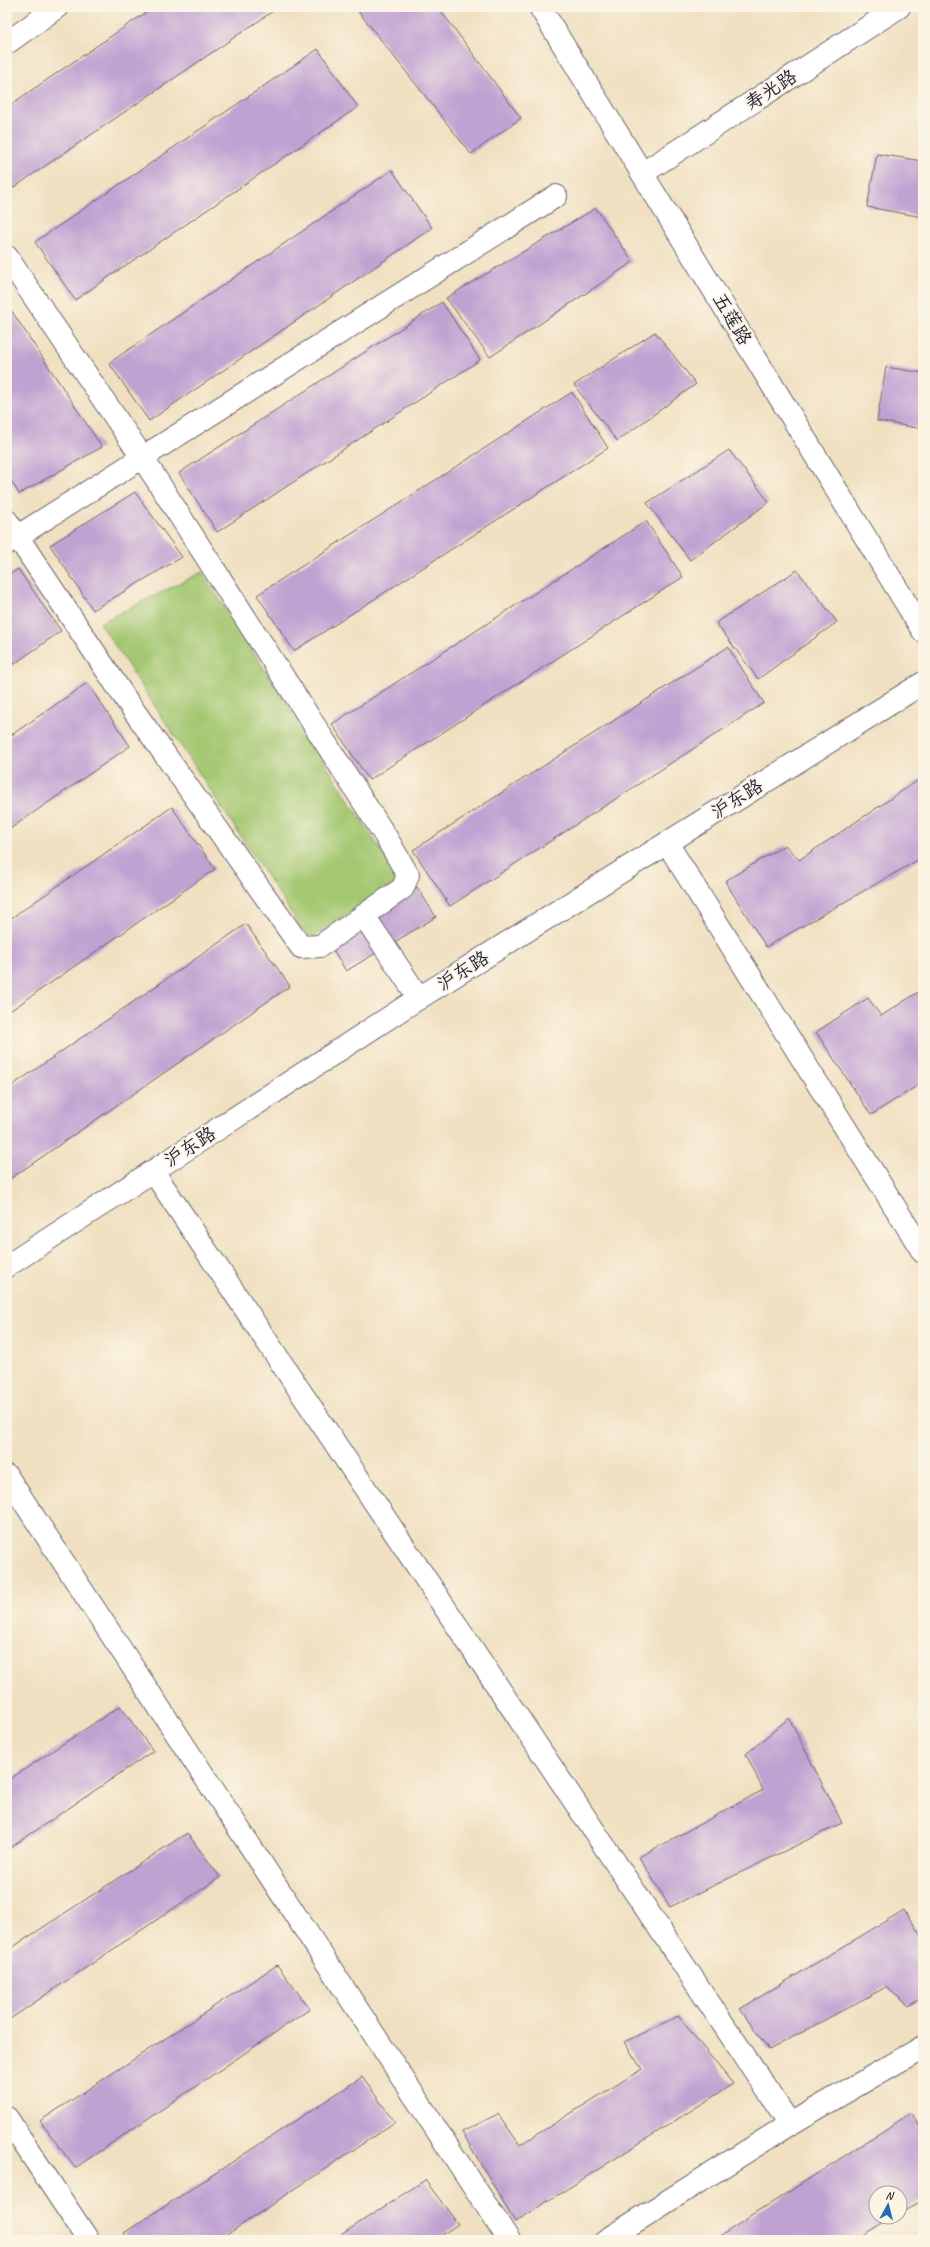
<svg xmlns="http://www.w3.org/2000/svg" width="930" height="2247" font-family="Caveat,'LXGW WenKai TC',sans-serif">
	<style>
		.green { fill: #a4c872; stroke: #637556 }
		.building { fill: #bfa1d2 }
		.lines { fill: none; stroke-linecap: round; stroke-linejoin: round }
		.service-casing { stroke: #6a646a; stroke-width: 24 }
		.minor-casing { stroke: #6a646a; stroke-width: 24 }
		.tertiary-casing { stroke: #6a646a; stroke-width: 24 }
		.service { stroke: #fff; stroke-width: 22 }
		.minor { stroke: #fff; stroke-width: 22 }
		.tertiary { stroke: #fff; stroke-width: 22 }
		.labels { text-anchor: middle; dominant-baseline: central; stroke-width: 4; stroke-linejoin: round; paint-order: stroke }
		.street-label { font-size: 19px; fill: #22223b; stroke: #fcf5e5 }
	</style>
	<rect width="100%" height="100%" fill="#fcf5e5"/>
	<filter id="ink" filterUnits="userSpaceOnUse"><feTurbulence type="fractalNoise" baseFrequency=".025" numOctaves="2"/><feDisplacementMap in="SourceGraphic" scale="8" xChannelSelector="R" yChannelSelector="G"/><feConvolveMatrix kernelMatrix="1 2 1 2 8 2 1 2 1" color-interpolation-filters="sRGB"/></filter>
	<filter id="wash" filterUnits="userSpaceOnUse"><feTurbulence type="fractalNoise" baseFrequency=".012" numOctaves="4" result="noise"/><feDisplacementMap in="SourceGraphic" scale="16" xChannelSelector="R" yChannelSelector="G"/><feGaussianBlur stdDeviation="0.9" result="paint"/><feColorMatrix in="noise" values="0 0 0 0 0 0 0 0 0 0 0 0 0 0 0 0 0 1.4 0 .05"/><feComposite in="paint" operator="in"/></filter>
	<g filter="url(#wash)">
		<rect width="100%" height="100%" fill="#f0e0c1"/>
		<!-- green -->
		<path class="green" d="M202 572 400 880 309 940 100 623Z"/>
		<g id="blocks">
			<!-- building -->
			<path class="building" d="M154 7H279L7 192V107Z
				M355 7H438L521 118 471 154Z
				M318 49 358 107 75 300 35 242Z
				M877 154 923 161V217L867 207Z
				M392 170 432 228 149 421 109 363Z
				M596 208 633 262 490 357 446 298Z
				M442 302 480 360 217 532 179 473Z
				M7 304 102 447 19 494 7 474Z
				M655 332 696 384 617 441 574 385Z
				M886 367 923 373V429L877 421Z
				M572 392 608 448 294 651 257 595Z
				M729 450 769 502 690 560 647 503Z
				M135 492 182 557 93 610 50 545Z
				M646 521 683 577 369 780 332 724Z
				M18 569 61 631 7 669V576Z
				M797 570 837 622 758 679 716 623Z
				M728 647 764 703 450 906 413 850Z
				M87 683 130 746 7 831V738Z
				M923 777V857L766 947 725 881 785 845 799 860Z
				M172 807 215 869 7 1013V921Z
				M417 887 436 917 346 971 331 946Z
				M246 924 290 986 7 1181V1089Z
				M923 989V1082L871 1115 816 1032 868 998 881 1016Z
				M120 1706 153 1751 7 1850V1781Z
				M789 1718 842 1823 670 1907 639 1857 763 1790 746 1754Z
				M187 1833 220 1877 7 2021V1951Z
				M904 1910 923 1939V1997L909 2006 886 1987 769 2050 740 2009Z
				M277 1965 310 2009 75 2168 40 2121Z
				M678 2016 733 2084 515 2222 462 2132 498 2114 520 2145 642 2069 624 2042Z
				M362 2077 395 2122 219 2240H130L124 2233Z
				M911 2113 923 2130V2200L900 2213V2193H876V2217H894L856 2240H714Z
				M425 2180 458 2224 435 2240H333Z"/>
		</g>
	</g>
	<g filter="url(#ink)">
		<use href="#blocks" fill-opacity="0" stroke="#6a646a" stroke-width="1"/>
		<g class="lines">
			<!-- service casing -->
			<g class="service-casing">
				<path id="service" d="M7 43 57 7
					M7 257 142 457 386 837 408 875 403 888 320 946 301 947 127 701 7 521
					M7 543 556 196
					M667 843 923 1252
					M364 916 419 998
					M153 1171 790 2124
					M7 1476 509 2240
					M606 2240 790 2124 923 2047"/>
			</g>
			<!-- minor casing -->
			<g class="minor-casing">
				<path id="minor" d="M643 173 899 7
					M7 1266 419 998 923 683
					M7 2118 88 2240"/>
			</g>
			<!-- tertiary casing -->
			<g class="tertiary-casing">
				<path id="tertiary" d="M540 7 923 631"/>
			</g>
			<!-- service -->
			<use href="#service" class="service"/>
			<!-- minor -->
			<use href="#minor" class="minor"/>
			<!-- tertiary -->
			<use href="#tertiary" class="tertiary"/>
		</g>
	</g>
	<g class="labels">
		<!-- street labels -->
		<g class="street-label">
			<text transform="translate(771 90) rotate(-33)">寿光路</text>
			<text transform="translate(732 319) rotate(59)">五莲路</text>
			<text transform="translate(737 799) rotate(-32)">沪东路</text>
			<text transform="translate(463 971) rotate(-32)">沪东路</text>
			<text transform="translate(190 1147) rotate(-33)">沪东路</text>
		</g>
	</g>
	<!-- margin -->
	<rect width="930" height="2247" fill="none" stroke="#fcf5e5" stroke-width="24"/>
	<!-- north arrow -->
	<g transform="translate(888 2205) rotate(7)"><circle r="19" fill="#fcf5e5" stroke="#a5a1a1"/>
	<path d="M0-3L7 15L0 10L-7 15Z" fill="#1f6fb2"/>
	<text y="-6" font-size="11" font-weight="bold" text-anchor="middle" fill="#22223b">N</text>
	</g>
</svg>
